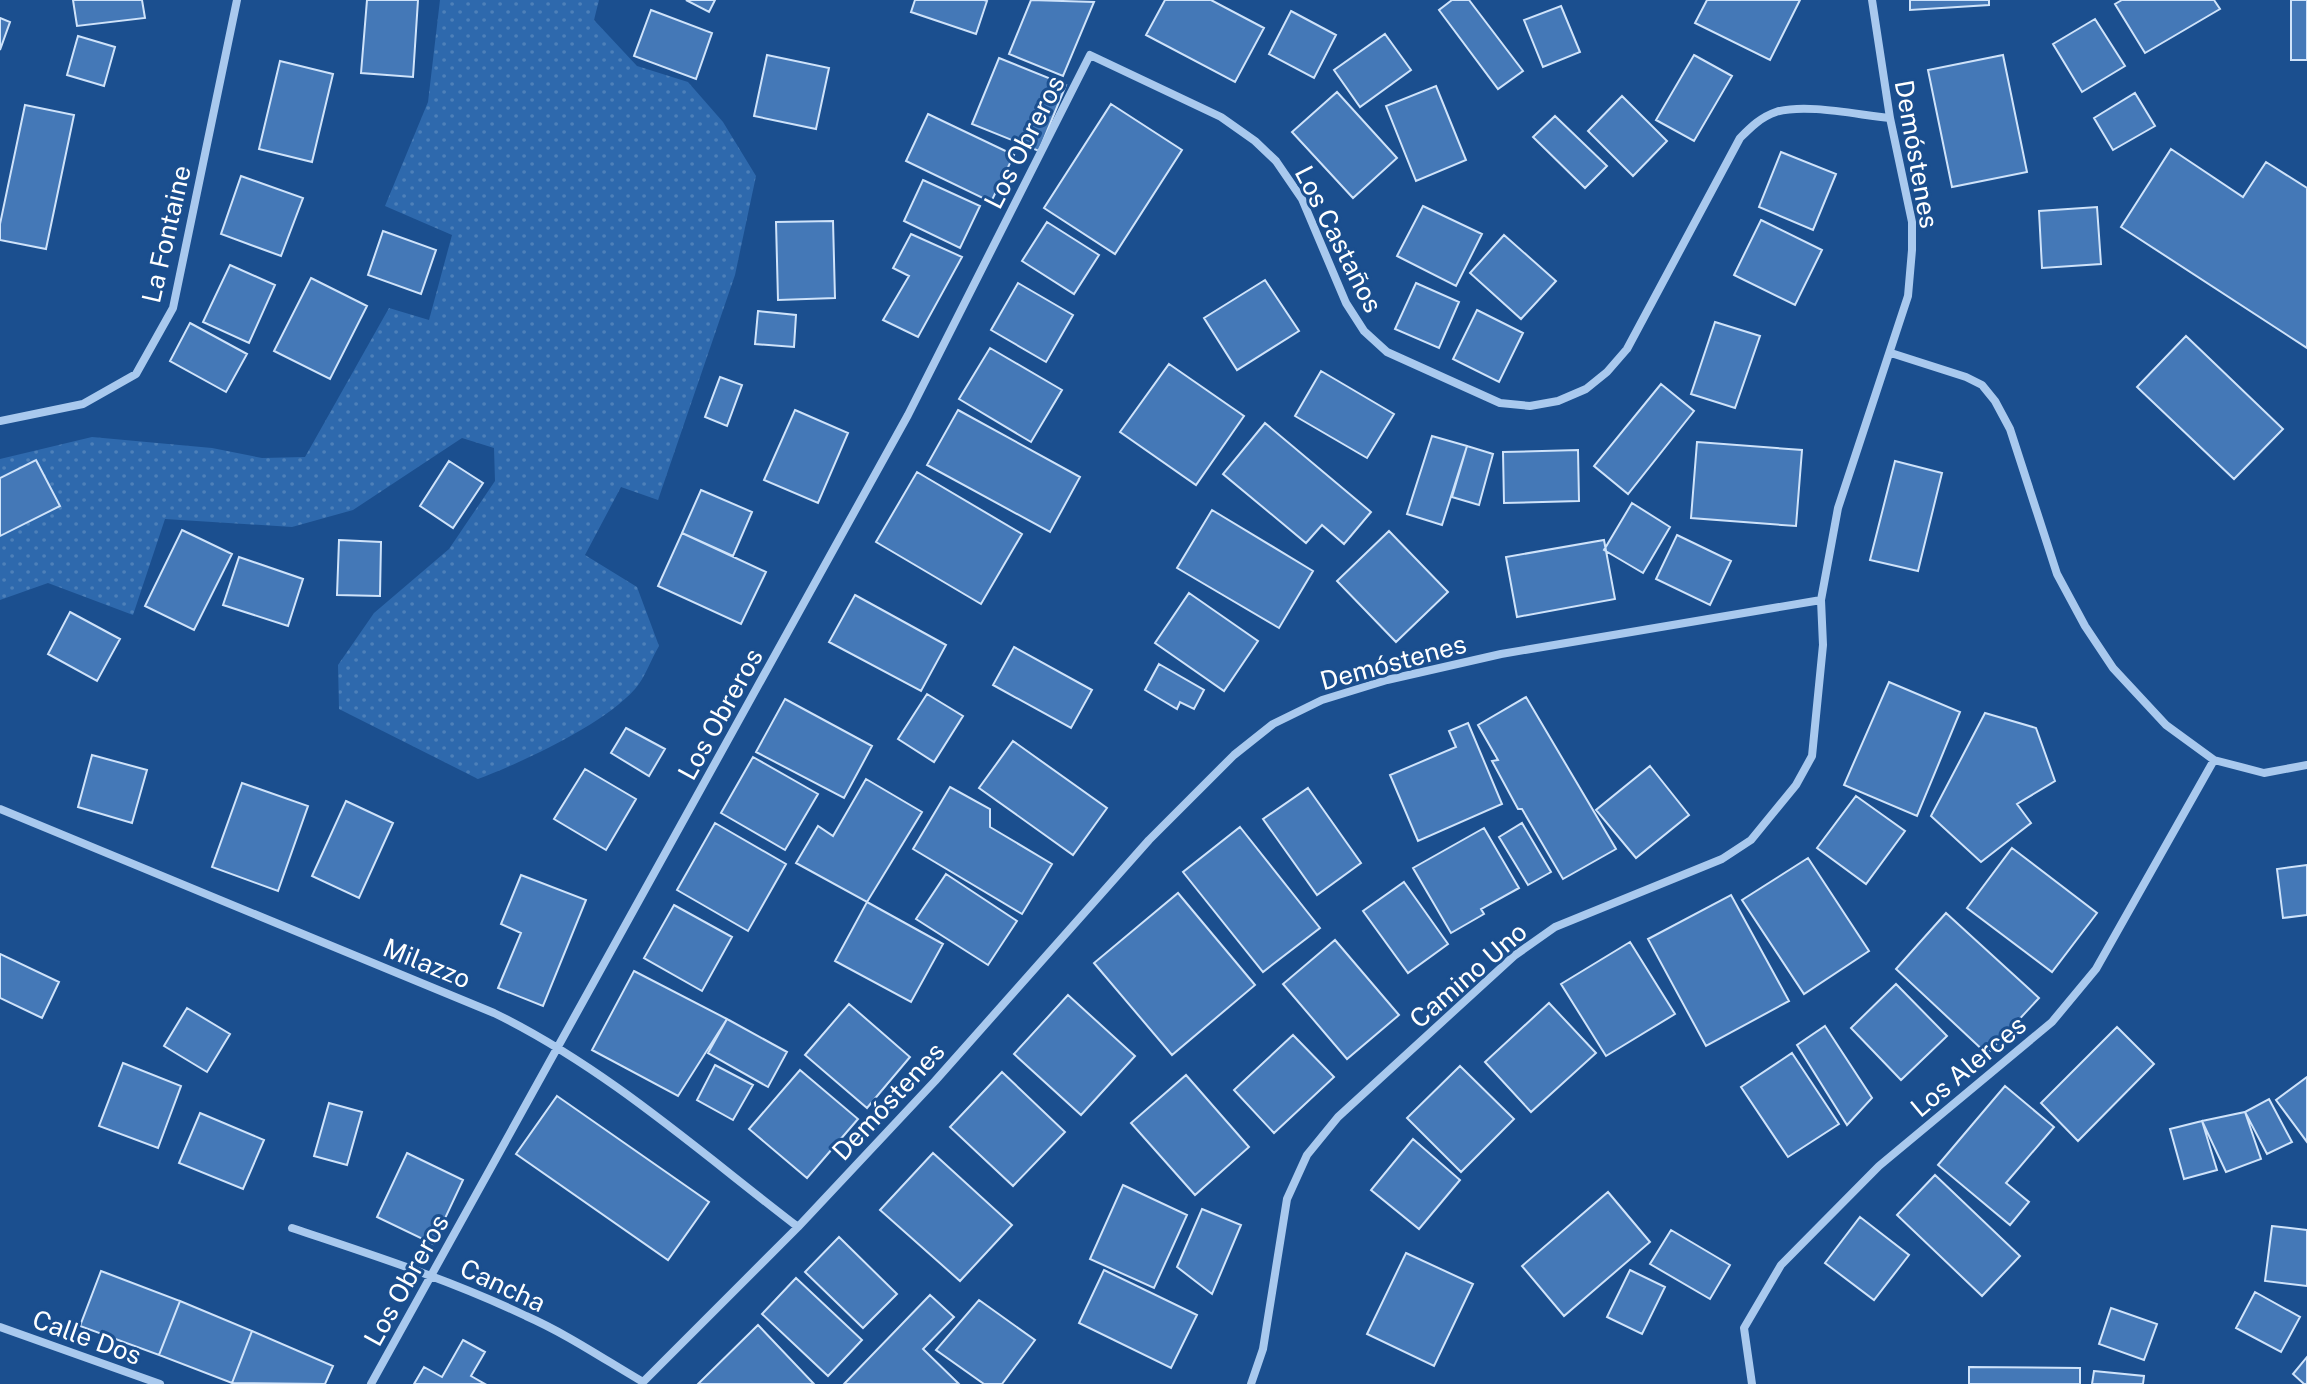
<svg xmlns="http://www.w3.org/2000/svg" width="2307" height="1384" font-family="'Public Sans',sans-serif">
	<style>
		.grass { fill: url(#grass-dots) }
		.building { fill: #4478b7; stroke: #cfe3fa; stroke-width: 2 }
		.lines { fill: none; stroke-linecap: round; stroke-linejoin: round }
		.street { stroke: #a9c9ee; stroke-width: 8 }
		.labels { text-anchor: middle; dominant-baseline: central; stroke-width: 6; stroke-linejoin: round; paint-order: stroke }
		.street-label { font-size: 26px; fill: #fff; stroke: #1b4f8f }
	</style>
	<defs>
		<pattern id="grass-dots" width="8" height="8" patternUnits="userSpaceOnUse" patternTransform="scale(2)"><rect width="8" height="8" fill="#2e69ad"/><path d="M2 2h.1M6 6h.1" fill="none" stroke="#4d80b9" stroke-width="1.8" stroke-linecap="round"/></pattern>
	</defs>
	<rect width="100%" height="100%" fill="#1b4f8f"/>
	<!-- grass -->
	<path class="grass" d="M440 0H599L594 20 637 66 688 82 723 122 756 176 735 275 658 500 621 487 585 555 637 587 659 646C651 659 645 678 635 689 603 725 523 762 478 779L339 709 338 665 374 613 449 549 495 481 494 448 462 438 353 510 292 527 165 519 133 615 48 583 0 600V459L92 437 212 448 262 458 305 457 389 308 429 320 452 235 385 206 428 102Z"/>
	<!-- building -->
	<path class="building" d="M73 0H142L145 18 77 26Z
		M367 0H418L413 77 361 73Z
		M686 0H715L709 12Z
		M915 0H984L987 1 976 34 911 12Z
		M1031 0 1094 2 1063 76 1009 54Z
		M1165 0H1211L1264 28 1235 82 1146 35Z
		M1452 0H1469L1523 71 1498 89 1439 10Z
		M1707 0H1800L1770 60 1695 23Z
		M1910 0H1989V5L1910 10Z
		M2122 0H2214L2220 9 2145 53 2115 4Z
		M2291 0H2307V60H2291Z
		M1561 6 1580 52 1543 67 1524 20Z
		M651 10 712 33 696 79 634 56Z
		M1291 11 1336 35 1314 78 1269 54Z
		M0 18 10 22 0 50Z
		M2095 19 2125 66 2082 92 2053 44Z
		M1385 34 1411 70 1360 107 1334 70Z
		M78 36 115 47 104 86 67 75Z
		M767 55 829 68 816 129 754 116Z
		M1694 55 1732 76 1694 141 1656 120Z
		M2003 55 2027 172 1952 187 1928 70Z
		M999 58 1066 85 1039 151 972 124Z
		M280 61 333 74 312 162 259 149Z
		M1436 86 1466 160 1416 181 1386 106Z
		M1337 92 1397 158 1353 198 1292 132Z
		M2135 93 2155 126 2113 150 2094 118Z
		M1622 96 1667 141 1633 176 1588 131Z
		M1111 104 1182 150 1115 254 1044 208Z
		M25 105 74 115 46 249 0 240V224Z
		M928 114 1014 155 991 202 906 161Z
		M1555 116 1607 166 1585 188 1533 137Z
		M2171 149 2243 197 2266 162 2307 188V348L2121 227Z
		M1781 152 1836 174 1813 230 1759 207Z
		M241 176 303 198 281 256 221 234Z
		M923 180 980 206 960 248 904 221Z
		M1423 206 1482 234 1456 286 1397 256Z
		M2097 207 2101 264 2042 268 2039 211Z
		M1761 220 1822 250 1795 305 1734 275Z
		M833 221 835 298 778 300 776 222Z
		M1047 222 1099 255 1074 294 1022 261Z
		M383 231 436 250 421 294 368 275Z
		M911 234 962 257 918 337 883 320 909 276 893 268Z
		M1504 235 1556 281 1521 319 1470 273Z
		M230 265 275 285 249 343 203 322Z
		M311 278 367 306 330 379 274 351Z
		M1265 280 1299 331 1237 370 1204 318Z
		M1018 283 1073 315 1046 362 991 330Z
		M1416 283 1459 302 1439 348 1395 329Z
		M1477 310 1523 333 1499 382 1453 359Z
		M758 311 796 315 794 347 755 344Z
		M1715 322 1760 336 1735 408 1691 394Z
		M190 323 247 354 226 392 170 361Z
		M2186 336 2283 429 2234 479 2137 387Z
		M990 348 1062 390 1031 442 959 399Z
		M1169 364 1244 416 1196 485 1120 432Z
		M1321 371 1394 414 1367 458 1295 416Z
		M720 377 742 385 727 426 705 417Z
		M1661 384 1694 411 1628 494 1594 466Z
		M795 410 848 433 818 503 764 480Z
		M958 410 1080 477 1050 532 927 465Z
		M1265 423 1371 512 1344 544 1322 525 1306 543 1223 474Z
		M1432 436 1467 446 1442 525 1407 514Z
		M1697 442 1802 450 1796 526 1691 518Z
		M1467 446 1493 454 1479 505 1452 497Z
		M1578 450 1579 501 1504 503 1503 452Z
		M36 460 60 506 0 536V478Z
		M449 461 483 483 453 528 420 506Z
		M1895 461 1942 473 1918 571 1870 560Z
		M917 472 1022 534 981 604 876 542Z
		M701 490 752 512 733 556 682 533Z
		M1632 503 1670 527 1643 573 1604 550Z
		M1212 510 1313 571 1279 628 1177 568Z
		M182 530 232 554 194 630 145 606Z
		M1389 531 1448 592 1396 642 1337 581Z
		M682 533 766 572 741 624 658 586Z
		M1677 535 1731 561 1710 605 1656 579Z
		M339 540 381 542 380 596 337 595Z
		M1604 540 1615 599 1517 617 1506 557Z
		M239 557 303 579 288 626 223 605Z
		M1189 593 1258 641 1224 691 1155 643Z
		M855 595 946 645 921 691 829 642Z
		M70 612 120 639 97 681 48 654Z
		M1014 647 1092 690 1071 728 993 685Z
		M1159 664 1204 690 1194 709 1180 702 1177 709 1145 690Z
		M1889 682 1960 712 1917 816 1844 785Z
		M927 694 963 716 934 762 898 739Z
		M1526 697 1616 849 1563 879 1522 809H1518L1492 761 1498 760 1478 725Z
		M785 699 872 746 844 798 756 752Z
		M1985 713 2036 728 2055 781 2017 804 2031 823 1981 862 1931 816Z
		M1468 723 1502 804 1418 841 1390 775 1456 747 1449 731Z
		M626 728 665 749 649 776 611 753Z
		M1013 741 1107 808 1073 855 979 788Z
		M92 755 147 770 132 823 78 807Z
		M753 757 818 794 785 850 721 813Z
		M1650 766 1689 815 1636 858 1596 810Z
		M585 769 636 799 606 850 554 819Z
		M866 779 922 812 867 902 796 863 818 826 833 836Z
		M242 783 308 806 278 891 212 867Z
		M950 787 990 809V827L1052 864 1022 914 913 849Z
		M1308 788 1361 863 1317 895 1263 819Z
		M1856 796 1905 831 1866 884 1817 848Z
		M346 801 393 823 359 898 312 876Z
		M715 823 786 864 748 931 677 890Z
		M1522 823 1551 872 1528 885 1499 837Z
		M1240 827 1320 928 1263 972 1183 872Z
		M1484 828 1519 888 1481 909 1484 914 1451 933 1413 868Z
		M2012 848 2097 913 2052 972 1967 908Z
		M1808 858 1869 951 1804 994 1742 900Z
		M2307 865V915L2283 918 2277 869Z
		M946 874 1017 921 988 965 916 919Z
		M521 875 586 900 543 1006 498 988 521 933 501 924Z
		M1404 882 1448 944 1408 973 1363 911Z
		M1178 893 1255 985 1172 1055 1094 963Z
		M1731 895 1789 1001 1706 1046 1648 939Z
		M867 902 943 944 911 1002 835 961Z
		M674 905 732 937 702 991 644 958Z
		M1946 913 2039 998 1987 1054 1896 969Z
		M1335 940 1399 1015 1347 1059 1283 984Z
		M1630 942 1675 1014 1606 1056 1561 984Z
		M0 954 59 982 42 1018 0 998Z
		M634 971 727 1019 678 1096 592 1050Z
		M1896 984 1947 1036 1901 1080 1851 1028Z
		M1068 995 1135 1056 1081 1115 1014 1054Z
		M1549 1003 1596 1053 1531 1112 1485 1062Z
		M849 1004 910 1057 867 1108 805 1055Z
		M187 1008 230 1034 207 1072 164 1046Z
		M727 1019 787 1052 768 1087 708 1053Z
		M1825 1026 1872 1098 1847 1125 1797 1045Z
		M2117 1027 2154 1064 2078 1141 2041 1103Z
		M1293 1035 1334 1077 1274 1133 1234 1090Z
		M1792 1053 1839 1124 1788 1157 1741 1087Z
		M123 1063 181 1086 158 1148 99 1126Z
		M715 1065 753 1085 733 1120 697 1100Z
		M1460 1066 1514 1119 1461 1172 1407 1118Z
		M800 1070 858 1119 807 1178 749 1129Z
		M1002 1072 1065 1132 1013 1186 950 1127Z
		M1186 1075 1249 1147 1195 1195 1131 1123Z
		M2307 1077V1142L2276 1100Z
		M2005 1086 2054 1127 2006 1183 2029 1202 2010 1225 1938 1165Z
		M557 1096 709 1202 668 1260 516 1154Z
		M2269 1099 2292 1142 2267 1154 2245 1112Z
		M329 1103 362 1112 347 1165 314 1156Z
		M2245 1112 2261 1159 2226 1172 2202 1121Z
		M200 1113 264 1140 243 1189 179 1163Z
		M2202 1121 2217 1170 2184 1179 2170 1129Z
		M1413 1139 1460 1180 1419 1229 1371 1190Z
		M407 1153 463 1180 433 1244 377 1217Z
		M933 1153 1012 1225 960 1281 880 1210Z
		M1935 1175 2020 1256 1982 1296 1897 1215Z
		M1123 1185 1187 1215 1154 1288 1090 1259Z
		M1608 1192 1650 1242 1564 1316 1522 1266Z
		M1202 1209 1241 1225 1212 1294 1177 1267Z
		M1860 1217 1909 1255 1874 1300 1825 1263Z
		M2272 1226 2307 1230V1286L2265 1281Z
		M1671 1230 1730 1265 1710 1299 1650 1264Z
		M839 1237 897 1294 863 1328 805 1272Z
		M1406 1253 1473 1284 1434 1366 1367 1334Z
		M1104 1270 1197 1315 1171 1368 1079 1323Z
		M1630 1270 1665 1287 1642 1334 1607 1317Z
		M101 1271 180 1301 159 1355 80 1326Z
		M796 1278 862 1340 828 1376 762 1314Z
		M2255 1292 2300 1317 2281 1352 2236 1328Z
		M930 1295 954 1317 923 1349 959 1384H844Z
		M979 1300 1035 1340 1002 1384H984L936 1350Z
		M180 1301 252 1331 232 1383 159 1355Z
		M2111 1308 2157 1324 2144 1360 2099 1344Z
		M758 1325 814 1384H698Z
		M252 1331 333 1366 325 1384 232 1383Z
		M463 1340 485 1352 471 1376 485 1384H414L424 1367 442 1377Z
		M2307 1357V1384H2304L2293 1374Z
		M1969 1367 2080 1368V1384H1969Z
		M2094 1371 2144 1376 2143 1384H2092Z"/>
	<g class="lines">
		<!-- street -->
		<path class="street" d="M1891 353 1966 377 1982 385 1995 401 2010 429 2057 574 2085 626 2113 668 2166 725 2214 760 2264 773 2307 765
			M0 421 83 404 136 374 173 308 237 0
			M0 809 494 1013C605 1067 700 1152 798 1227
			M292 1228C372 1255 451 1280 526 1316 567 1334 605 1360 643 1382
			M0 1327 160 1384
			M371 1384 908 415 1090 55 1221 117 1255 141 1276 161 1302 199 1346 303 1364 331 1387 352 1500 403 1530 406 1558 401 1586 389 1607 372 1627 349 1740 138C1751 127 1761 117 1776 112 1806 103 1858 115 1890 118
			M641 1384 798 1227 935 1081 1149 840 1234 755 1273 724 1322 700 1387 680 1501 654 1821 600
			M1251 1384 1263 1349 1287 1199 1307 1155 1338 1117 1514 956 1555 927 1722 859 1751 840 1796 785 1812 756 1823 645 1821 600 1838 508 1908 296 1912 250V222L1890 118 1872 0
			M1752 1384 1744 1328 1781 1265 1879 1166 2052 1022 2096 969 2214 760"/>
	</g>
	<g class="labels">
		<!-- street labels -->
		<g class="street-label">
			<text transform="translate(1024 142) rotate(-63)">Los Obreros</text>
			<text transform="translate(1917 154) rotate(80)">Demóstenes</text>
			<text transform="translate(166 234) rotate(-77)">La Fontaine</text>
			<text transform="translate(1339 239) rotate(63)">Los Castaños</text>
			<text transform="translate(1393 662) rotate(-15)">Demóstenes</text>
			<text transform="translate(720 714) rotate(-61)">Los Obreros</text>
			<text transform="translate(427 963) rotate(22)">Milazzo</text>
			<text transform="translate(1468 975) rotate(-41)">Camino Uno</text>
			<text transform="translate(1968 1066) rotate(-40)">Los Alerces</text>
			<text transform="translate(888 1101) rotate(-47)">Demóstenes</text>
			<text transform="translate(406 1280) rotate(-61)">Los Obreros</text>
			<text transform="translate(503 1285) rotate(25)">Cancha</text>
			<text transform="translate(87 1337) rotate(20)">Calle Dos</text>
		</g>
	</g>
</svg>
